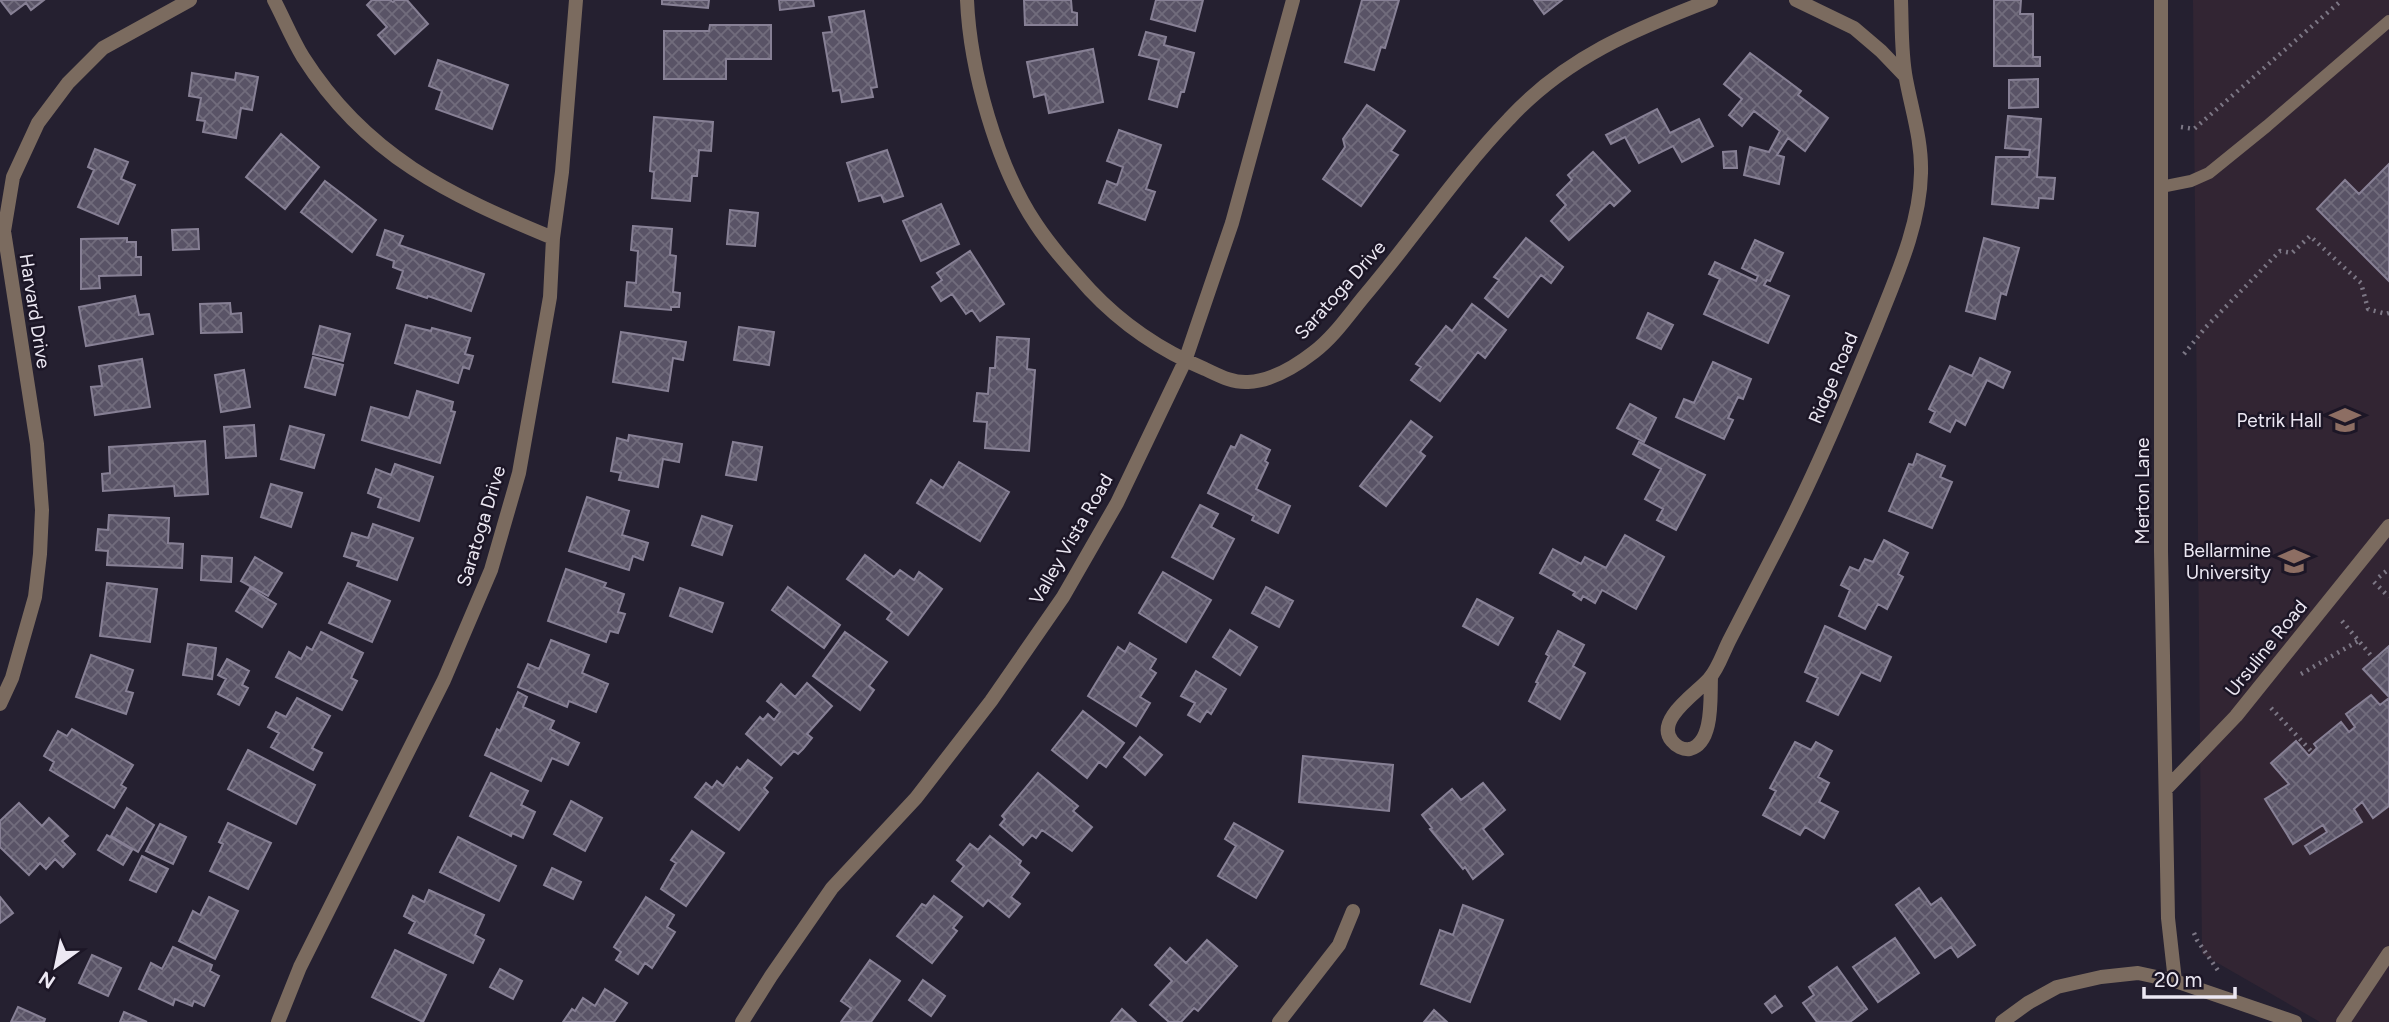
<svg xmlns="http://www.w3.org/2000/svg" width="2389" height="1022" font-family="Figtree,sans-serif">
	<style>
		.education { fill: #322533 }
		.building { fill: url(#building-cross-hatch); stroke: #878095; stroke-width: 2 }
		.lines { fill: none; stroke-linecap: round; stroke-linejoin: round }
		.path { stroke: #7c7785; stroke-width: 4.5; stroke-dasharray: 2 5; stroke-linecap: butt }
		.lane { stroke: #7b6b5f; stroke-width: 12 }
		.street { stroke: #7b6b5f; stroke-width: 14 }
		.labels { text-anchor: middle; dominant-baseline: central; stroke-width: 5; stroke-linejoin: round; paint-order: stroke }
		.street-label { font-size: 19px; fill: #ece8f3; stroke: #1c1626 }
		.poi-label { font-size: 19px; fill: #ece8f3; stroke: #1c1626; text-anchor: end }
	</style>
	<defs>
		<pattern id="building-cross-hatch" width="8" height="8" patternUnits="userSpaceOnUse" patternTransform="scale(1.75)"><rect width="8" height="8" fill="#595366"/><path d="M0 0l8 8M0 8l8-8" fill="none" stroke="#716c7c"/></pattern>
	</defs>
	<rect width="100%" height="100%" fill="#252030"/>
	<!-- education -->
	<path class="education" d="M2193 0H2389V1022H2320L2202 954Z"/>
	<!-- building -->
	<path class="building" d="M0 0H44L31 10 26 3 11 14Z
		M372 0H390L393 2 395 0H407L428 24 395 54 378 35 387 27 367 5Z
		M662 0H709L708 8 662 4Z
		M779 0H813L814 6 780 10Z
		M1024 0H1071L1072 12 1077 13V25H1025Z
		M1156 0H1203L1195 31 1151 19Z
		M1362 0H1399L1385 48 1381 47 1374 70 1345 62Z
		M1534 0H1562L1544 14Z
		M1994 0H2021L2020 14H2033V57H2040V66H1994Z
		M864 11 877 87 871 88 873 97 842 102 840 90 833 91 823 33 832 32 829 17Z
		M710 25H771V59H726V79H664V31H709Z
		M1146 32 1166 37 1164 45 1194 53 1184 92H1181L1177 107 1149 99 1159 60 1139 55Z
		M1093 49 1103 102 1049 113 1045 94 1034 97 1027 62Z
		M1750 53 1801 91 1798 95 1828 118 1805 151 1788 138 1777 155 1784 157 1779 184 1744 175 1750 147 1769 152 1780 131 1754 111 1742 126 1729 115 1742 99 1724 84Z
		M438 60 508 85 492 129 436 109 442 91 429 86Z
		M192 73 235 80 236 73 258 77 252 110 241 108 236 138 203 132 205 121 197 120 201 98 189 96Z
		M2038 79V107L2009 108V80Z
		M1367 105 1405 131 1391 151 1398 155 1361 206 1323 179 1345 147 1343 139Z
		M1657 109 1670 133 1699 119 1713 146 1682 162 1673 146 1639 163 1625 137 1611 144 1606 135Z
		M2008 116 2041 119 2037 177 2055 178 2053 199 2039 198 2038 208 1992 204 1996 157H2029L2030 150 2005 148Z
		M654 117 713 122 711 151 699 150 697 176H692L690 201 652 198 654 172 650 171Z
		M1119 130 1161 145 1146 189 1155 192 1145 220 1099 203 1107 181 1117 185 1123 167 1107 161Z
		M281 134 319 167 285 209 246 177Z
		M95 149 128 162 121 179 135 185 118 224 78 207 94 170 88 167Z
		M887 150 903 196 884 202 881 195 859 201 847 163Z
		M1736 151 1737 168H1724L1723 152Z
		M1593 152 1630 191 1614 206 1610 202 1569 240 1551 221 1566 205 1557 195 1572 180 1568 175Z
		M2389 164V281L2317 209 2345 180 2359 194Z
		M325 181 376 220 352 252 301 212Z
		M941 204 959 244 921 261 903 221Z
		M730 210 758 213 755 246 727 244Z
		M633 226 672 229 670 255 676 256 673 292 680 293 679 307H671V310L625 306 627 282 636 283 638 251 631 250Z
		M198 229 199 249 173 250 172 230Z
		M385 230 403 236 399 245 484 274 471 311 428 296 427 298 397 288 403 271 393 267 394 261 377 255Z
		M127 238V242H136V257H141V275L99 276 100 288 81 289V239Z
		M1526 238 1563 267 1551 283 1541 275 1508 317 1485 298 1499 280 1494 277Z
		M1984 238 2019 248 2006 295 2001 293 1995 319 1966 311Z
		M1755 240 1783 253 1770 281 1767 280 1764 285 1789 296 1768 343 1704 314 1720 279 1709 274 1715 262 1756 281 1758 276 1742 268Z
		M970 251 1004 304 980 321 972 310 966 314 952 294 941 301 932 287 942 280 937 273Z
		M135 296 139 315 149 314 153 334 86 346 79 307Z
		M230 303 231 314 241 313 242 332 201 333 200 304Z
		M1472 304 1506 330 1485 358 1478 352 1440 401 1411 380 1421 367 1416 364 1446 326 1452 331Z
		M1648 313 1673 325 1661 349 1637 338Z
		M406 325 431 331 432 328 470 338 465 354 473 356 471 363 469 369 463 367 458 383 395 363Z
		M320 326 350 334 343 361 313 354Z
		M739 327 774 332 769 365 734 360Z
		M621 332 686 342 683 360 673 358 668 391 613 382Z
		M997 337 1029 339 1027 369 1035 370 1029 451 985 448 987 422 974 421 977 393 988 394 990 368H995Z
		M313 357 343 365 335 395 305 387Z
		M1980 358 2010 372 2003 388 1987 380 1965 425 1956 420 1950 432 1930 422 1935 412 1929 409 1950 366 1972 376Z
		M142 359 150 407 95 415 91 387 102 386 99 366Z
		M1713 362 1751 379 1743 399 1738 397 1728 418 1733 420 1724 439 1676 417 1684 399 1694 403Z
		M244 370 250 407 221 412 215 375Z
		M417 391 453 402 451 411 455 412 440 463 362 440 371 407 409 418Z
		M1630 404 1656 418 1644 442 1617 428Z
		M1411 421 1432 437 1420 452 1425 456 1386 506 1360 486Z
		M254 425 256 456 226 458 224 427Z
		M290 426 324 435 314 468 281 459Z
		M629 435 682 444 679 462 663 459 658 487 619 480 621 473 611 471 617 438 628 441Z
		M1241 435 1270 450 1265 461 1268 463 1256 489 1290 506 1278 533 1252 520 1254 516 1208 493 1231 446 1235 448Z
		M205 441 208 494 175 496 174 486 103 491 102 474 110 473 109 447Z
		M733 442 762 447 756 480 726 475Z
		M1639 442 1705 475 1676 530 1657 520 1663 509 1645 499 1661 469 1633 454Z
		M1917 454 1945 466 1940 477 1952 482 1932 528 1889 511 1909 464 1913 465Z
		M959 462 1009 492 980 541 917 503 931 480 943 488Z
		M395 464 433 477 419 521 378 507 381 498 368 493 376 469 391 475Z
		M271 484 302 493 291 527 261 517Z
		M587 497 629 511 622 535 648 543 643 560 633 556 629 570 569 551Z
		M1200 505 1218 514 1211 527 1234 539 1213 579 1172 557Z
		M109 515 169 518 168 543 183 544 182 568 107 565 108 551 96 550 98 529 108 530Z
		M702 516 732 526 722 555 692 545Z
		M373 524 413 538 397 580 357 566 359 561 344 556 352 533 368 538Z
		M1625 535 1664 557 1636 609 1602 590 1595 603 1583 596 1581 600 1573 595 1575 592 1540 573 1553 549 1581 564 1585 557 1606 568Z
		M1884 540 1908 553 1898 574 1903 577 1887 609 1878 604 1865 629 1839 616 1850 590 1841 585 1850 567 1859 571 1865 559 1873 562Z
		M865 555 894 577 900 570 914 580 919 572 942 589 908 635 887 619 892 612 847 579Z
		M202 556 232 558 231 582 201 580Z
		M255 557 282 573 268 596 241 581Z
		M566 569 606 583 604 587 624 594 618 612 625 614 618 633 610 631 606 642 548 621Z
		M1163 572 1211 600 1186 642 1139 613Z
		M107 583 157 589 150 642 100 636Z
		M348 583 390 601 372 642 329 623Z
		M788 587 840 625 824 648 772 610Z
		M1266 587 1293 601 1279 627 1252 613Z
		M250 588 276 604 262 627 236 611Z
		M680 588 723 603 712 632 670 616Z
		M1477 599 1513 618 1498 645 1463 626Z
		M1825 626 1891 657 1880 681 1861 672 1838 715 1807 701 1818 678 1805 672Z
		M1230 630 1257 647 1240 675 1213 657Z
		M1558 631 1584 645 1573 666 1585 673 1560 719 1529 701 1538 683 1536 682 1549 656 1546 654Z
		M321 632 363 653 351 678 357 681 342 710 276 677 289 652 301 659 307 647 312 650Z
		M845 632 887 662 869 686 874 690 860 710 813 676Z
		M551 640 589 655 582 673 608 684 596 712 569 701 567 707 518 687 528 664 539 669Z
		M1130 643 1156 659 1150 669 1156 673 1140 697 1150 703 1136 726 1088 696 1118 647 1125 652Z
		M188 644 216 648 212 679 183 675Z
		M2389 646V697L2363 669Z
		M91 655 133 670 126 691 133 693 126 714 76 697Z
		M227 659 249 671 242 685 248 688 239 705 218 694 226 679 218 675Z
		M1196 671 1226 689 1211 714 1207 711 1200 722 1188 715 1195 703 1181 696Z
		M807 683 832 706 807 734 812 738 803 749 798 754 794 751 781 765 746 734 760 717 763 720 768 714 774 720 780 712 767 701 781 684 795 697Z
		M518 692 527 697 523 707 554 721 550 729 579 743 568 765 552 758 541 781 485 755 497 729 500 731Z
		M2371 695 2380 705 2389 698V806L2373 818 2362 802 2354 809 2362 822 2310 854 2305 846 2327 832 2323 825 2293 844 2265 799 2289 784 2271 763 2296 741 2309 756 2317 748 2314 744 2341 722 2349 732 2355 727 2346 714Z
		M297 698 330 716 312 748 322 753 313 770 271 747 279 733 268 727 276 712 286 717Z
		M1083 711 1124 743 1106 767 1099 762 1087 778 1052 750Z
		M72 729 133 765 121 785 126 788 114 808 50 770 54 762 44 756 58 731 67 736Z
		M1140 737 1162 755 1145 775 1124 757Z
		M1795 742 1811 750 1816 742 1832 751 1818 777 1829 783 1819 802 1838 812 1824 838 1805 827 1800 835 1763 815 1776 791 1770 788Z
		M248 750 315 785 296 824 228 789Z
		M1303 756 1393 765 1389 811 1299 802Z
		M748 760 772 778 764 788 768 792 739 830 695 797 706 783 712 788 717 781 723 786 737 767 740 770Z
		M491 773 528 791 521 805 535 812 523 838 512 833 511 836 470 816Z
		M1038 773 1078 806 1073 811 1092 827 1072 851 1042 830 1036 838 1032 835 1023 845 1000 825 1005 819 1002 816Z
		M1483 783 1505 810 1483 829 1503 854 1473 879 1465 867 1463 869 1430 829 1432 828 1422 815 1452 789 1461 800Z
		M571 801 602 818 585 851 554 834Z
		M19 803 42 826 49 818 68 836 62 841 75 854 63 867 55 859 46 869 40 863 29 875 0 847V821Z
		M127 808 154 825 138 852 111 836Z
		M228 823 271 843 248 889 210 871 223 844 219 842Z
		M1234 823 1283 851 1256 898 1218 876 1236 846 1225 839Z
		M160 824 186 837 173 864 146 851Z
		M692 831 724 853 686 906 661 889 676 863 671 860Z
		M107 835 132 850 123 865 98 850Z
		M990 836 1021 861 1019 865 1029 873 1011 897 1020 904 1009 917 988 900 983 906 952 881 964 866 957 860 970 844 978 850Z
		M458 837 516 866 499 901 440 872Z
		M142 856 168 869 156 892 130 880Z
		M552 868 581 882 573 899 544 885Z
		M1919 888 1931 905 1941 898 1975 945 1958 957 1951 947 1935 958 1896 905Z
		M429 890 484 915 475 935 484 940 473 963 409 933 415 922 404 916 413 896 424 902Z
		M934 896 962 917 953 928 957 931 932 963 897 936 922 904 926 906Z
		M0 897 13 913 0 923Z
		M209 897 238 911 215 959 179 941 193 911 200 915Z
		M646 897 674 915 667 927 675 932 652 968 645 963 638 974 616 960 621 952 614 947Z
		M1463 905 1503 920 1470 1002 1421 984 1440 930 1453 935Z
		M1895 938 1919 973 1878 1002 1853 967Z
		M1207 940 1237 966 1198 1011 1194 1008 1181 1022H1169L1150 1005 1172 981 1155 965 1170 948 1186 963Z
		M173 947 212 965 210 971 219 976 204 1006 194 1001 192 1006 175 999 173 1005 139 989 151 963 162 969Z
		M395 950 446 975 423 1022 372 997Z
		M92 955 121 968 108 996 79 983Z
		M870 960 900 981 871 1022H841L851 1008 841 1001Z
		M1837 967 1867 1009 1850 1022H1817L1803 1003 1814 995 1809 987Z
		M500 969 522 981 513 999 490 987Z
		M923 980 945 996 931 1016 909 1000Z
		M605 989 627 1003 614 1022H563L572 1009 575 1011 583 998 595 1006Z
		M1775 996 1782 1006 1772 1013 1765 1004Z
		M18 1007 45 1019 44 1022H11Z
		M1122 1009 1136 1022H1111Z
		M1434 1010 1447 1022H1424Z
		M124 1012 147 1022H120Z"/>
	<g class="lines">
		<!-- path -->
		<path class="path" d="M2181 127 2194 129 2342 0
			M2184 354 2205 328 2280 251 2292 253 2310 236 2361 283 2368 309 2386 314 2389 313
			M2379 577 2389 569
			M2374 582 2389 597
			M2342 621 2374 659
			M2301 674 2358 641
			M2271 708 2312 752
			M2194 933 2197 940 2219 972"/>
		<!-- lane -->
		<path class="lane" d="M2161 187 2191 181 2209 173 2267 126 2389 21"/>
		<!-- street -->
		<path class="street" d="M274 0C284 19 292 39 303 57 366 156 449 195 553 238
			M967 0C970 70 997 166 1036 224 1052 248 1071 269 1090 290 1122 324 1162 351 1205 369 1218 375 1232 383 1248 382 1271 381 1296 366 1314 352 1334 337 1350 313 1366 294 1415 236 1457 173 1509 119 1565 58 1635 29 1711 0
			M1796 0 1854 28 1881 51 1905 76
			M2161 0V551L2168 918 2175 981
			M1711 678C1710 697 1714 743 1690 749 1683 750 1676 746 1672 741 1654 720 1698 692 1709 679 1718 669 1723 653 1729 641 1746 608 1763 575 1780 542 1816 472 1847 398 1877 325 1896 277 1920 225 1921 173 1922 141 1912 111 1906 79 1901 54 1902 26 1901 0
			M0 704 12 678 35 597 40 554 42 510 37 444 4 231 13 177 38 123 68 83 103 48 190 0
			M2166 789 2236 716 2389 526
			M278 1022 300 967 444 680 491 570 519 473 550 297 553 238 562 172 576 0
			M742 1022 771 976 832 888 916 798 991 701 1063 597 1117 503 1185 361 1232 223 1293 0
			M1279 1022 1339 945 1353 911
			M2002 1022 2028 1003 2057 987 2101 977 2138 973 2175 981 2295 1022
			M2343 1022 2389 953"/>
	</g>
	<!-- icons -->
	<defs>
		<g id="university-bare" transform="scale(2.415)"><path d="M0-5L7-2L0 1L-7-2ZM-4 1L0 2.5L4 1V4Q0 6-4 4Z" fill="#8d6e63" stroke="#1c1626" stroke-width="2.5" paint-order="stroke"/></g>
	</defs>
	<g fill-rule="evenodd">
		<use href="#university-bare" x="2345" y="420"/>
		<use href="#university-bare" x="2294" y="561"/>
	</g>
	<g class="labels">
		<!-- street labels -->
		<g class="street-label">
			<text transform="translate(1340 290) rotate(-48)">Saratoga Drive</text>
			<text transform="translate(35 311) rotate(81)">Harvard Drive</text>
			<text transform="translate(1833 378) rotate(-67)">Ridge Road</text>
			<text transform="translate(2142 491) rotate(-90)">Merton Lane</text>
			<text transform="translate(481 526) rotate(-73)">Saratoga Drive</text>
			<text transform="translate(1071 539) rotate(-60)">Valley Vista Road</text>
			<text transform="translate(2266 648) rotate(-51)">Ursuline Road</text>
		</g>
		<!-- poi labels -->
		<g class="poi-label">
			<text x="2322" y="420">Petrik Hall</text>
			<text x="2271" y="550">Bellarmine<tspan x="2271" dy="22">University</tspan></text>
		</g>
	</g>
	<!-- north arrow -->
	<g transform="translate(56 966) rotate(213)" stroke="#1c1626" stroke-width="5" paint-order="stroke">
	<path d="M0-5L12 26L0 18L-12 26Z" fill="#ece8f3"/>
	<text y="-10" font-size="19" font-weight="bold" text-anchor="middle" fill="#ece8f3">N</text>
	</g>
	<!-- scale -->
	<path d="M2144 987v10h91v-10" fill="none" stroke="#ece8f3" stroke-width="3.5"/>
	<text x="2154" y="987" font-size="21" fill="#ece8f3" stroke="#1c1626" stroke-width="5" paint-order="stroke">20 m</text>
</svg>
